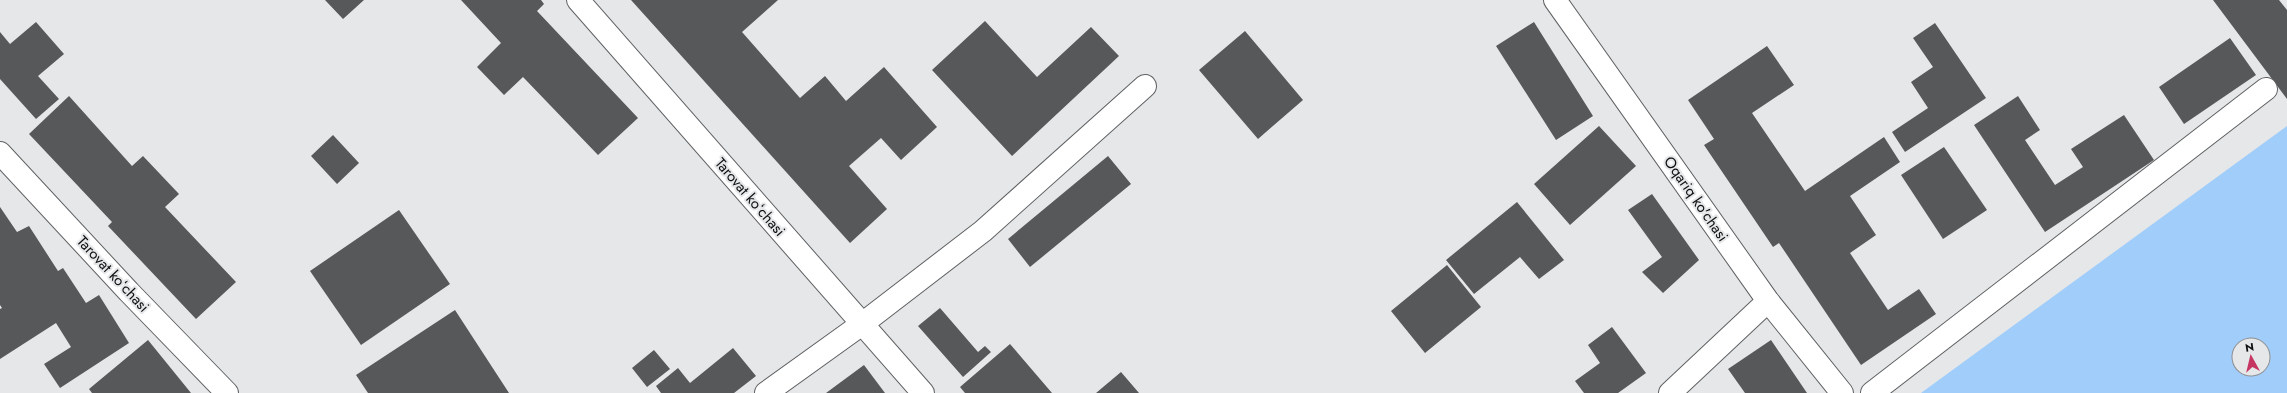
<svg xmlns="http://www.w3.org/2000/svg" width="2287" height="393" font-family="Jost,sans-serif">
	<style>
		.green { fill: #a1cdfa; fill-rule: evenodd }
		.building { fill: #57585a }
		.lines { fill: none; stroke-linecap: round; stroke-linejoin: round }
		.minor-casing { stroke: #5f6163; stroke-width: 24 }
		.minor { stroke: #fff; stroke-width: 22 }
		.labels { text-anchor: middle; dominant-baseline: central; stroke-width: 4; stroke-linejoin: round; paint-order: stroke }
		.street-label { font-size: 15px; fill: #0d0e0f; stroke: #e5e7e9 }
	</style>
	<rect width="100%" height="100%" fill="#e5e7e9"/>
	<!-- green -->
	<path class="green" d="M2287 126V393H1921ZM2239 345H2263V369H2239Z"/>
	<!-- building -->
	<path class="building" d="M325 0H364L343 19Z
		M461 0H541L544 4 537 11 638 118 598 155 523 77 504 95 477 67 501 43Z
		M631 0H778L742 32 800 98 825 76 846 101 884 67 937 127 901 160 881 138 849 166 887 209 850 243Z
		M2213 0H2279L2287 10V99Z
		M985 21 1037 77 1091 27 1119 56 1012 156 932 70Z
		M36 22 64 54 38 76 59 99 36 119 0 79V32L10 44Z
		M1534 22 1593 116 1556 140 1496 46Z
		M1935 23 1986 98 1905 152 1892 132 1928 108 1911 82 1933 67 1913 38Z
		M1245 31 1303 100 1258 139 1199 70Z
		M2230 38 2256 75 2184 124 2159 87Z
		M1767 46 1794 85 1752 113 1805 191 1884 137 1900 162 1850 196 1876 235 1850 253 1888 310 1919 289 1936 314 1861 365 1779 243 1773 247 1704 145 1714 139 1688 100Z
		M69 96 132 166 143 156 179 194 165 207 236 282 196 319 108 226 112 222 29 134Z
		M2018 96 2040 130 2025 140 2055 185 2083 167 2071 149 2124 115 2154 160 2045 232 1974 125Z
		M1599 126 1636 166 1570 225 1534 184Z
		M333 135 359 163 337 184 311 156Z
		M1944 147 1987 210 1943 239 1901 175Z
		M1108 156 1131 184 1030 267 1008 239Z
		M1652 194 1699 260 1663 293 1642 272 1662 257 1628 210Z
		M1517 202 1564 260 1539 279 1520 257 1474 294 1446 260Z
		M0 207 17 232 29 226 58 271 63 268 86 303 99 295 129 343 60 388 44 364 71 347 56 323 0 359V309L2 308 0 305Z
		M399 210 450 284 361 345 310 271Z
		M1447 265 1481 307 1425 353 1391 311Z
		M940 308 978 352 985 346 991 352 963 377 918 326Z
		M455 310 509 393H368L356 375Z
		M1612 327 1646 373 1618 393H1584L1575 381 1600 363 1588 345Z
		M148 340 191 393H92L89 389Z
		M1771 340 1807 393H1745L1728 369Z
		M1010 344 1052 393H965L960 387Z
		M733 348 756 376 734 393H661L656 386 678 368 690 383Z
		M654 350 670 369 647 387 632 368Z
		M864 365 885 393H826Z
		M1121 372 1139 393H1096Z"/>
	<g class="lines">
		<!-- minor casing -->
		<g class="minor-casing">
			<path id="minor" d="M578 0 923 393
				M1555 0 1768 301 1842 393
				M0 153 129 292 227 393
				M766 393 862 324 983 231 1145 86
				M1670 393 1768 301
				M1872 393 2266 89"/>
		</g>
		<!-- minor -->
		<use href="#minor" class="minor"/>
	</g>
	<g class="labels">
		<!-- street labels -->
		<g class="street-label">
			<text transform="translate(750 197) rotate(49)">Tarovat koʻchasi</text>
			<text transform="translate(1696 199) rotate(55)">Oqariq ko'chasi</text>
			<text transform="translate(113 274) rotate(47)">Tarovat koʻchasi</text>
		</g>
	</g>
	<!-- north arrow -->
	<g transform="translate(2251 357) rotate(352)"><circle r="19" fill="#e5e7e9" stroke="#8f9092"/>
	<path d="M0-3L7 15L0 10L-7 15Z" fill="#c53762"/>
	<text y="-6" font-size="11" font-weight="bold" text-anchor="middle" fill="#0d0e0f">N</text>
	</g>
</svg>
